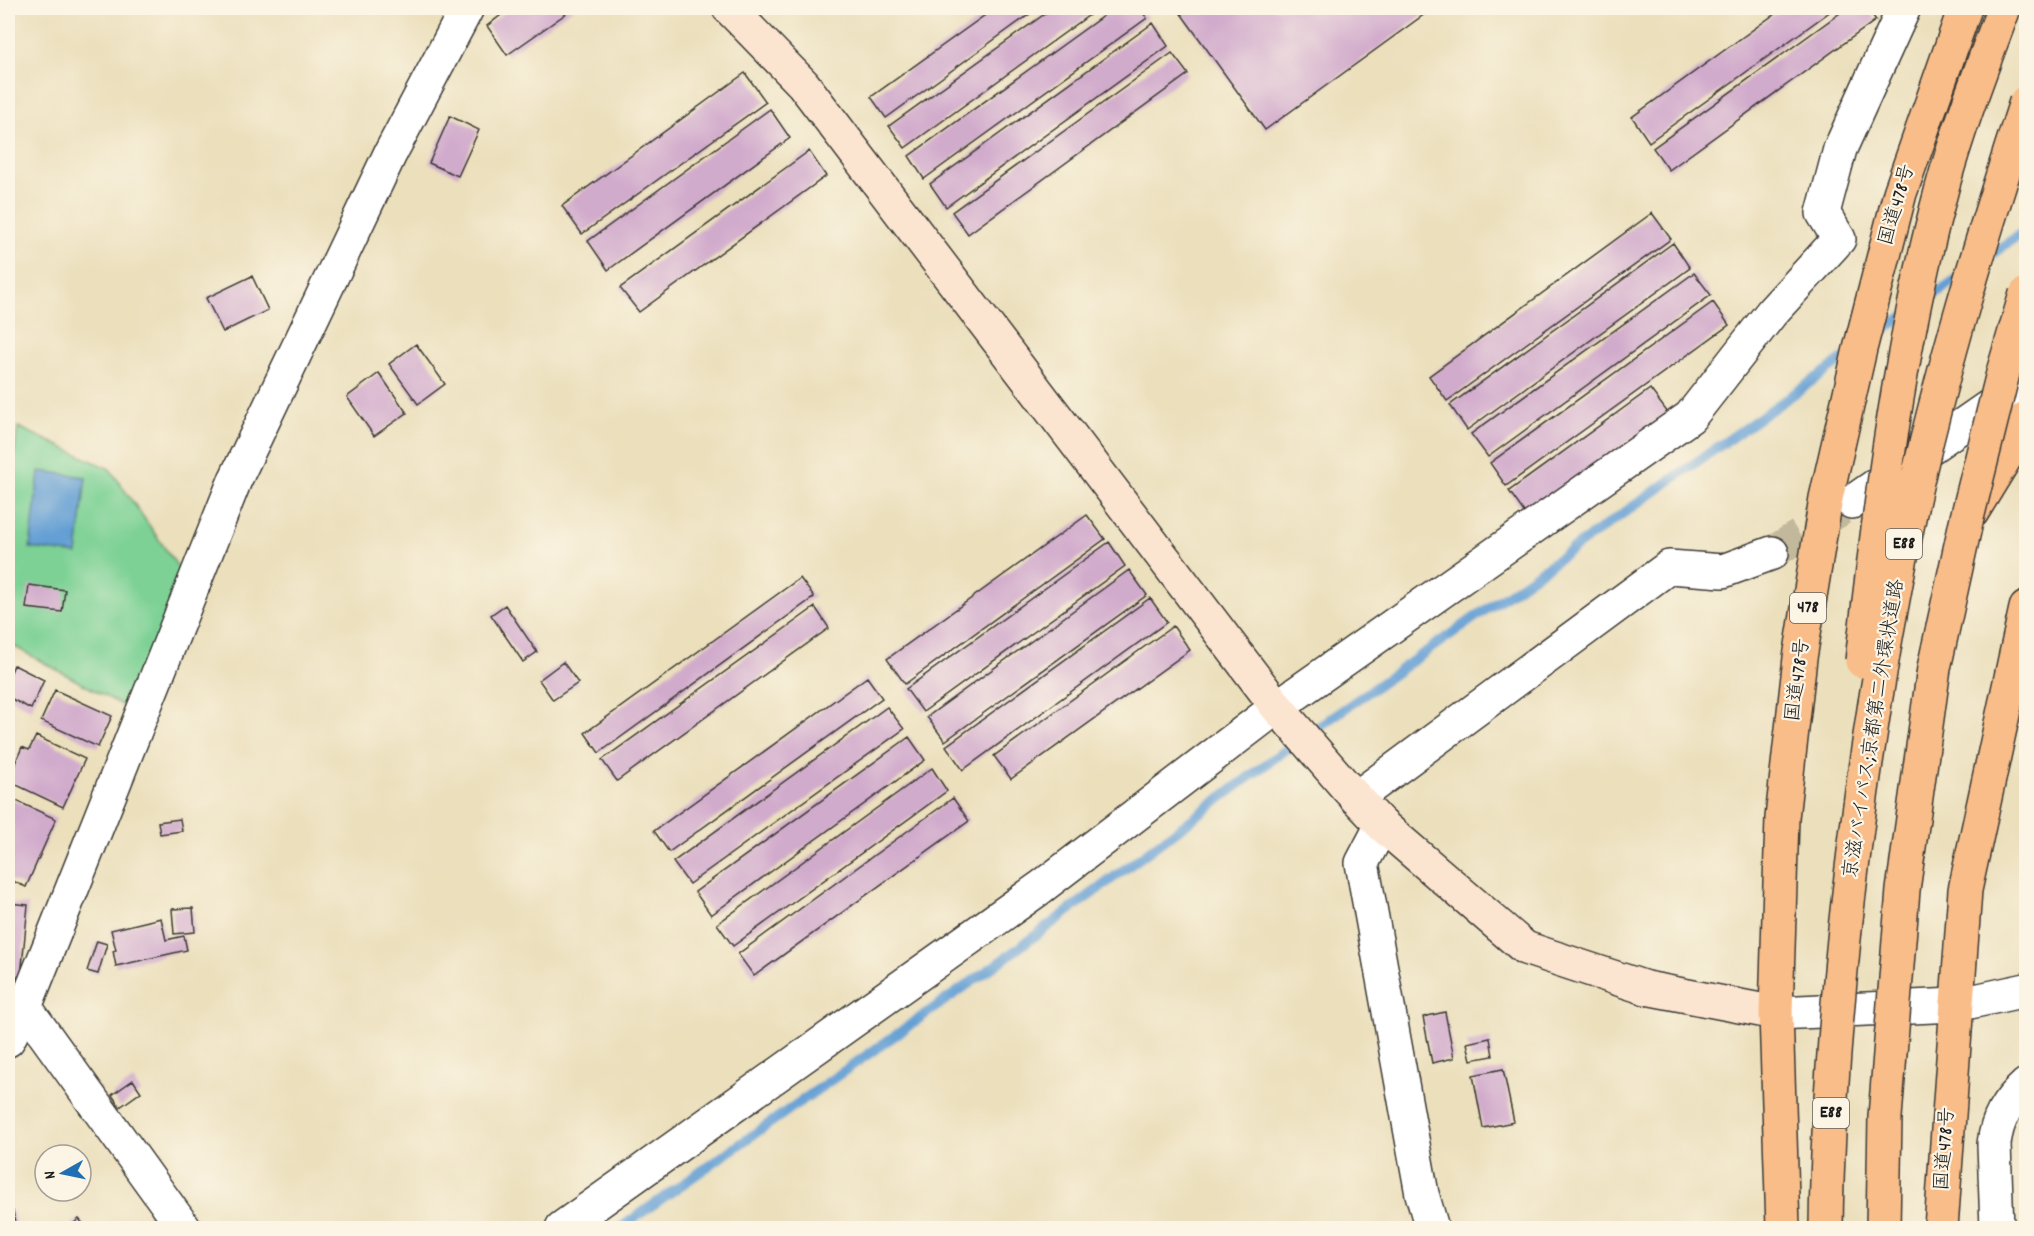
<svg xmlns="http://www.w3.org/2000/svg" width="2034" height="1236" font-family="Dekko,'Klee One',sans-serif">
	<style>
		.green { fill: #7dd195; stroke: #4c7658; stroke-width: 1.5 }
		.water { fill: #649fd4; stroke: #405e78; stroke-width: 1.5 }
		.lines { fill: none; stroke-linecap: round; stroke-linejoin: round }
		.stream { stroke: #649fd4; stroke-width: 10 }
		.building { fill: #d1abcc }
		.street-tunnel { stroke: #c2b89c; stroke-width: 33; stroke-dasharray: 33 16; stroke-linecap: butt }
		.street-casing { stroke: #3b3934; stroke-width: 36 }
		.secondary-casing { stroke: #3b3934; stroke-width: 36 }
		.highway-casing { stroke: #3b3934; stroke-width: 36 }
		.street { stroke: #fff; stroke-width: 33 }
		.secondary { stroke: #fce5d0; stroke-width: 33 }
		.highway { stroke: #f8bd89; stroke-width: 33 }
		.highway-bridge-casing { stroke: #3b3934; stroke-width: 36; stroke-linecap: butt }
		.highway-bridge { stroke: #f8bd89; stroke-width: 33 }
		.labels { text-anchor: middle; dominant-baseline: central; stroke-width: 4.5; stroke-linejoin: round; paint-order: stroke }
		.shield { fill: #fcf5e5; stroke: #5f5d58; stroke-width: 1.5 }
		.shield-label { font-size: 18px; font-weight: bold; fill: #1c1c1c }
		.street-label { font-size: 20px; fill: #1c1c1c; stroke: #fcf5e5 }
	</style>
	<rect width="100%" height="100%" fill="#fcf5e5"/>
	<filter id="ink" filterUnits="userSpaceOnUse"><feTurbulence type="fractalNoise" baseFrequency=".0167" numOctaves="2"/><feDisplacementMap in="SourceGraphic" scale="12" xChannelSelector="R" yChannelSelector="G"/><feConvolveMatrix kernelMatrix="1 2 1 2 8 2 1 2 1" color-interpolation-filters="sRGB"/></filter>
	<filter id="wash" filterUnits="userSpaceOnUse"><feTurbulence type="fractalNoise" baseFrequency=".008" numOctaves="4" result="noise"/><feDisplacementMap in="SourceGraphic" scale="24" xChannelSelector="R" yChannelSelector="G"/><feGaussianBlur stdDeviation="1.35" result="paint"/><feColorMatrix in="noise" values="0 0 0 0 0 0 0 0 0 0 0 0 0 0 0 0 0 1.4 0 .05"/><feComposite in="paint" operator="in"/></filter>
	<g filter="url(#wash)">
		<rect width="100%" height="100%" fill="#ebdfbc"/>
		<!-- green -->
		<path class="green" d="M18 427 110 469 187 580 132 722 125 707 8 643V498Z"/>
		<!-- water -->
		<path class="water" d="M39 471 86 477 77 554 30 548Z"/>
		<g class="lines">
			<!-- stream -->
			<path class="stream" d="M1985 259 2026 230
				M1924 302 1962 275
				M1870 340 1906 315
				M620 1228 997 964 1280 754 1852 353"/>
		</g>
		<g id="blocks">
			<!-- building -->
			<path class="building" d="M510 8H574L507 55 487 26Z
				M995 8H1038L886 118 871 97Z
				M1053 8H1099L905 148 889 126Z
				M1114 8H1139L1147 18 924 179 909 156Z
				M1177 8H1433L1265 130Z
				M1783 8H1835L1649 142 1632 117Z
				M1847 8H1867L1876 20 1669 170 1653 148Z
				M1153 23 1168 46 946 207 930 184Z
				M1172 53 1188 74 968 234 952 212Z
				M745 73 766 102 582 234 562 206Z
				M770 109 790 138 608 270 588 241Z
				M450 116 479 130 458 176 429 163Z
				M809 151 826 176 639 312 620 288Z
				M1652 213 1671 239 1447 401 1429 376Z
				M1673 243 1690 268 1467 430 1450 405Z
				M1694 273 1711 295 1488 457 1471 434Z
				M252 276 268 310 223 332 206 298Z
				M1713 302 1729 325 1506 486 1490 463Z
				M416 344 445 384 418 404 389 364Z
				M379 373 407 413 374 436 347 397Z
				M1650 389 1668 413 1526 515 1509 491Z
				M1087 515 1105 539 905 684 887 659Z
				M1109 542 1125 566 923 712 906 689Z
				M1129 570 1147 595 945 741 927 717Z
				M800 578 814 597 599 753 585 733Z
				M29 585 65 590 62 612 26 608Z
				M1150 598 1167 622 963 770 946 746Z
				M505 605 537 652 523 662 491 615Z
				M815 607 829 628 617 781 602 760Z
				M1173 626 1190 650 1011 779 994 756Z
				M563 662 578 683 553 700 539 680Z
				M14 665 44 680 31 709 8 697V679Z
				M867 677 882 698 669 852 654 831Z
				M55 690 112 716 98 747 41 721Z
				M887 707 904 729 689 884 673 862Z
				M36 736 85 759 63 807 8 781 22 747 29 750Z
				M909 737 925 760 711 915 695 892Z
				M932 768 947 791 733 946 717 924Z
				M8 797 56 819 26 887 8 879Z
				M953 798 969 821 754 976 738 954Z
				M180 819 182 831 160 834 158 822Z
				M8 903 28 905 21 976H16V981L8 980Z
				M193 908 195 932 174 934 172 909Z
				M161 918 166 940 184 936 187 950 116 966 113 951 116 950 111 930Z
				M97 941 107 944 98 974 87 971Z
				M1445 1012 1454 1058 1432 1063 1423 1017Z
				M1490 1038 1493 1056 1471 1060 1467 1043Z
				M1503 1069 1514 1122 1483 1128 1473 1075Z
				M133 1080 141 1092 120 1107 112 1095Z
				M13 1211 16 1228H8V1212Z
				M79 1219 87 1228H68Z"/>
		</g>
	</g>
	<g filter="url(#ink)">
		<use href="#blocks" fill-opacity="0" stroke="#3b3934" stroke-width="1.5"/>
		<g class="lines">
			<!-- street-tunnel -->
			<path class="street-tunnel" d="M1772 553 1843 508"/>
			<!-- street casing -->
			<g class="street-casing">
				<path id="street" d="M1852 502 2026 381
					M1356 798 1669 567 1723 571 1772 553
					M1382 825 1362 863 1422 1194 1432 1228
					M8 1001 25 1007 184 1228
					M1776 1013 1956 1005 2026 990
					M8 1040 25 1007 235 480 390 154 467 8
					M562 1228 1040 888 1277 707 1690 417 1772 312 1839 239 1823 213 1840 149 1904 8
					M1997 1228 1994 1144C1997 1119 2007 1102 2026 1085"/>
			</g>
			<!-- secondary casing -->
			<g class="secondary-casing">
				<path id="secondary" d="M729 8 803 84 1277 707 1347 788 1382 825 1525 948 1646 988 1776 1013"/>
			</g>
			<!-- highway casing -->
			<g class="highway-casing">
				<path id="highway" d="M1972 512 2024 427 2026 418
					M1783 1228 1776 1013 1782 818 1800 658 1826 498 1860 349 1900 193 1965 8
					M1941 1228 1965 890 2026 608"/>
			</g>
			<!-- street -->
			<use href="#street" class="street"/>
			<!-- secondary -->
			<use href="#secondary" class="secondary"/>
			<!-- highway -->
			<use href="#highway" class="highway"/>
			<!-- highway-bridge casing -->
			<g class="highway-bridge-casing">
				<path id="highway-bridge" d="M1862 661C1880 503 1900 342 1942 188 1959 126 1982 67 2004 8
					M1826 1228C1827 1129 1835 1028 1845 929 1860 790 1881 650 1910 513 1940 374 1982 238 2026 102
					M1883 1228 1885 1117 1903 890 1934 668 1966 522 2004 369 2026 294"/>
			</g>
			<!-- highway-bridge -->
			<use href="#highway-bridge" class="highway-bridge"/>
		</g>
	</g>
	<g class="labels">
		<!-- shield labels -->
		<g class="shield">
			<rect x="1886" y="529" width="36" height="30" rx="4.5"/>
			<rect x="1790" y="593" width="36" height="30" rx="4.5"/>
			<rect x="1813" y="1098" width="36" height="30" rx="4.5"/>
		</g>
		<g class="shield-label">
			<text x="1904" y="544">E88</text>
			<text x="1808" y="608">478</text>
			<text x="1831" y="1113">E88</text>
		</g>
		<!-- street labels -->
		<g class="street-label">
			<text transform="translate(1898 205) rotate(-74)">国道478号</text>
			<text transform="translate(1799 680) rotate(-83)">国道478号</text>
			<text transform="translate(1875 729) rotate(-81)">京滋バイパス;京都第二外環状道路</text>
			<text transform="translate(1946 1149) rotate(-86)">国道478号</text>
		</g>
	</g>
	<!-- margin -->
	<rect width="2034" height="1236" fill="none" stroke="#fcf5e5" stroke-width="30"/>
	<!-- north arrow -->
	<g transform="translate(63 1173) rotate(261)"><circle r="28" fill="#fcf5e5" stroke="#a29e95" stroke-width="1.5"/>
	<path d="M0-4.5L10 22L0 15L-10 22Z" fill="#1f6fb2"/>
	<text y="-9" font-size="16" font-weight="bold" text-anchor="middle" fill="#1c1c1c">N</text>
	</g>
</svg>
